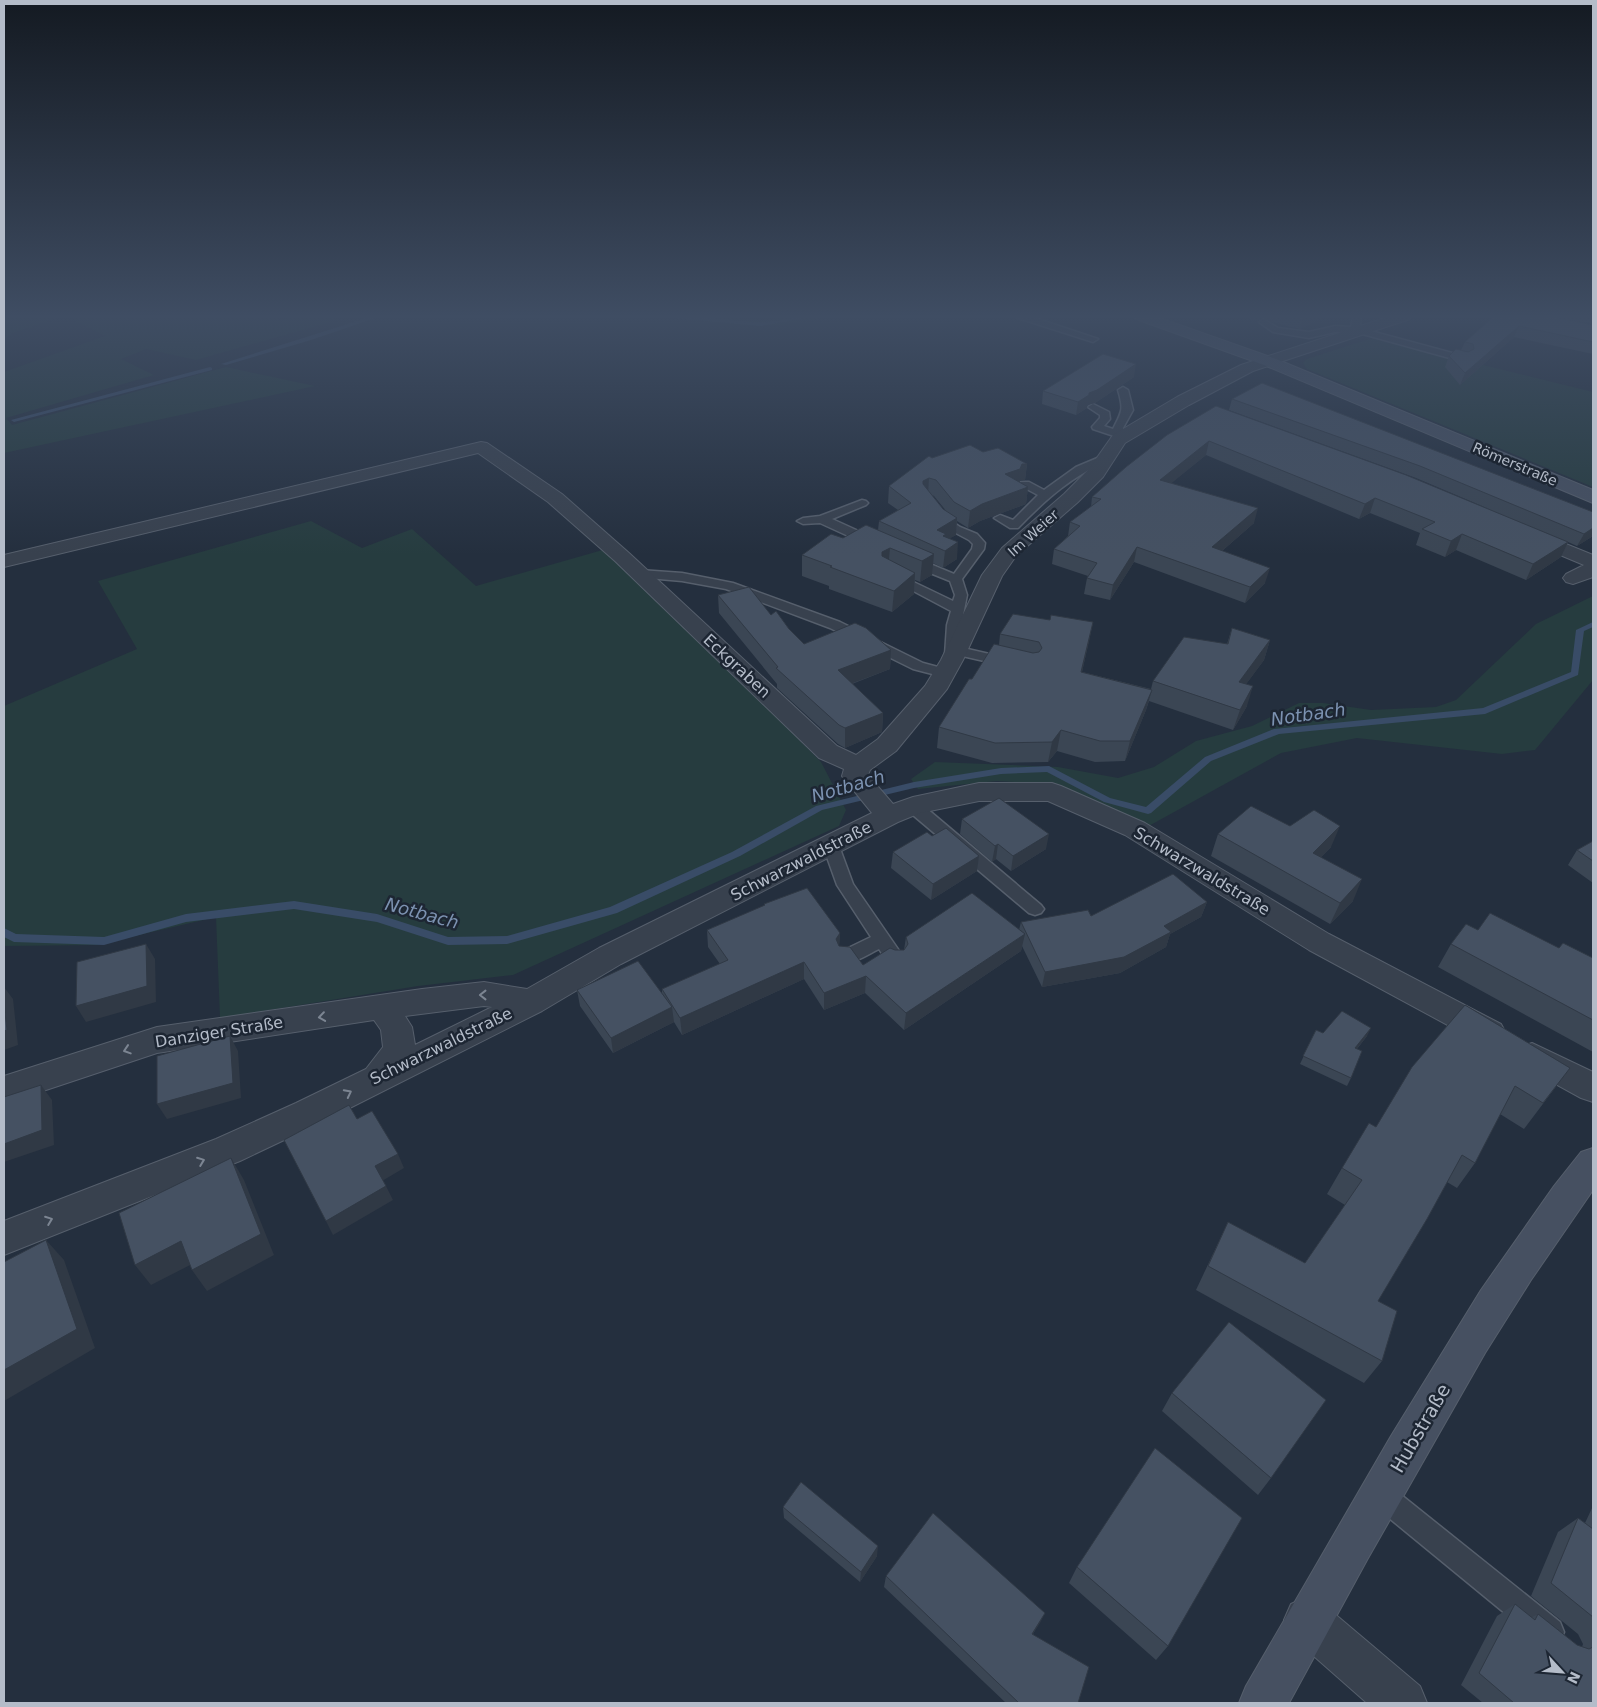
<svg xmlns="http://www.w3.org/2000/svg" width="1597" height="1707" font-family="'DejaVu Sans',sans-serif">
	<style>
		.green { fill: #263c3f }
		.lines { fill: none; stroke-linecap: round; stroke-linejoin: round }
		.stream { fill: #394c67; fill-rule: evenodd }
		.lane-casing { stroke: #565f6c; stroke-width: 3 }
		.street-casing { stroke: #565f6c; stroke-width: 2 }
		.secondary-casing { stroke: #565f6c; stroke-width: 2 }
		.lane { fill: #38414e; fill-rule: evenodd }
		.street { fill: #38414e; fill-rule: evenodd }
		.secondary { fill: #465061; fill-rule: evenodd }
		.wall { fill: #3b4654; fill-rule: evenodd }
		.shaded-wall { fill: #303945 }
		.building { fill: #455162; stroke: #303945 }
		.oneway { stroke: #7c8592 }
		.labels { text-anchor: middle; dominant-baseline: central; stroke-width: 5; stroke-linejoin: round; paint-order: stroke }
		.far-street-label { font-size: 14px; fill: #b4bcc9; stroke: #1d2633 }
		.street-label { font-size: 16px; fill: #b4bcc9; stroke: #1d2633 }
		.water-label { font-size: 18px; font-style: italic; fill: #7c92b1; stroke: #1d2633 }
		.near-street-label { font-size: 19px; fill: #b4bcc9; stroke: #1d2633 }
	</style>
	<rect width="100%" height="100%" fill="#242f3e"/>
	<!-- green -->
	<path class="green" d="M4 316H63L13 333 4 339Z
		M66 316H275L279 320C295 317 325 310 338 320L196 360 146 349 121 359 154 375 6 418 12 425 226 367 315 386 4 453V372L105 336Z
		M654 316H696L768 320 792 316H835L780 325 756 326Z
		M1373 338 1593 392V487L1307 369 1303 363 1307 359Z
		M311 521 362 548 412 529 476 586 606 549 623 562 821 762 846 810 839 826 513 975 418 986 220 1018 216 917 96 945 4 946V706L137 649 98 581Z
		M1593 596V680L1535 750 1502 754 1357 738 1281 753 1147 827 1046 784 997 781 918 789 911 779 935 762 1058 767 1118 778 1154 767 1196 741 1252 726 1299 703H1323L1371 710 1436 707 1456 700 1536 624Z"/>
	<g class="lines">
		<!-- stream -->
		<path class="stream" d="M373 316H381L311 340 226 365 221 364Z
			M671 316C701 314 730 322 760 322 779 322 798 315 818 316L761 326 674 318Z
			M210 367 212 368V370L14 422 11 420Z
			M1593 622V627L1584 631 1578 675 1485 714 1279 734 1211 761 1151 813 1148 814 1104 802 1047 772 1001 774 914 788 822 810 740 856 617 913 507 944 448 945 377 922 294 909 186 922 104 945 14 942 4 937V928L16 934 104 937 186 914 294 901 377 914 448 937 507 936 610 907 732 852 816 806 914 782 1001 768 1049 766 1110 798 1146 807 1205 757 1274 729 1483 708 1571 672 1576 630Z"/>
		<!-- lane casing -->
		<g class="lane-casing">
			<path id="lane" d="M1017 316H1029L1098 339 1093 342 1090 341 1018 318Z
				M1353 316H1361L1360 325 1367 330 1467 357 1469 359 1464 362 1359 333 1335 332 1309 338 1273 332 1259 322 1263 319 1278 328 1309 332 1335 326 1351 327Z
				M1123 387 1128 390 1133 410 1123 428 1124 439 1119 442 1115 441 1114 436 1093 429 1092 427 1100 418V415L1088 407 1093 404 1109 412 1110 419 1104 426 1113 429C1122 411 1124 410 1118 390Z
				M1107 454 1112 457 1111 459C1073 475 1046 499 1018 528H1010L994 518 1000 515 1013 520 1038 495 1021 486 1019 484 1021 482H1029L1044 490 1076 467Z
				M862 500 866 501 868 503 866 505 832 519 876 539 878 542 876 545H868L820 523 803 524 797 521 803 518 820 516Z
				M939 513 960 527 977 534 985 543 984 549 962 579 967 595 961 625 959 647 1011 659 1013 662 1011 665 1006 666 958 655 952 659 947 658 945 655 947 625 951 611 889 578 891 575H899L953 601 955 595 950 581 908 564 906 561 908 558H916L954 574 972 549 973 544 969 540 952 531 935 518 933 516 935 514Z
				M640 570 682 573 733 583 840 622 923 663 949 670 951 673 944 677 913 669 830 628 726 589 682 581 636 577 634 574Z
				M913 801 919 802 1041 905 1044 909 1041 913 1035 915 1029 913 907 810 905 806 907 802Z
				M831 840 837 842 839 846 853 884 902 955 905 960 902 965C889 969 886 959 879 949 868 954 852 966 840 962L837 957 840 952 871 937 837 885 823 846 825 842Z
				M1381 1482 1390 1486 1560 1622 1564 1632 1560 1642 1550 1646 1540 1642 1372 1504 1368 1495 1372 1486Z"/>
		</g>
		<!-- street casing -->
		<g class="street-casing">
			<path id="street" d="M1391 316H1412L1410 319 1253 371 1189 405 1125 443 1103 477 1078 502 1016 556 1002 576 963 660 947 689 896 751 870 770 868 775 893 804 913 797 979 783H1052L1061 786 1145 823 1329 934 1501 1024 1506 1033 1501 1042 1490 1046 1479 1042 1309 950 1125 835 1048 801H979L920 813 898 822 621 964 542 1011 320 1123 240 1161 4 1255V1221L216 1139 296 1103 366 1069 383 1047 381 1030 374 1020 157 1053 4 1104V1076L157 1027 422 989 484 982 527 989 599 948 872 813 842 776 844 769 819 758 615 561 548 502 478 453 4 567V555L481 442 487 443 562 494 629 553 837 746 856 755 878 739 925 686 941 660 982 575 1002 548 1064 494 1089 469 1113 435 1177 397 1241 365ZM484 1006 492 1007 415 1045 412 1027 405 1016Z
				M1529 529 1593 555V577L1573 584 1566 582 1563 578 1566 574 1584 565 1522 539 1519 535 1522 531Z
				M1532 1043 1593 1072V1102L1581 1098 1521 1065 1516 1056 1521 1047Z
				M1307 1597 1323 1604 1420 1686 1427 1703H1367L1291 1636 1284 1620 1291 1604Z"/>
		</g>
		<!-- secondary casing -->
		<g class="secondary-casing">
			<path id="secondary" d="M1134 316H1154L1276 359 1593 490V503L1264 365 1136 319Z
				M1593 1148V1190L1531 1280 1485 1353 1367 1560 1289 1703H1239L1246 1686 1391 1436 1481 1290 1554 1186 1581 1152Z"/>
		</g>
		<!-- lane -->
		<use href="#lane" class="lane"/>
		<!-- street -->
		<use href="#street" class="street"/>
		<!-- secondary -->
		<use href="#secondary" class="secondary"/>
	</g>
	<!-- wall -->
	<path class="wall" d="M1240 316H1326L1300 329 1272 322 1264 317 1258 321Z
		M1494 316H1593V324L1552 316 1593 325V354L1514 337 1460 385 1445 367 1449 356 1461 350 1465 342Z
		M1134 377 1095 403 1087 405V408L1076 415 1042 404 1043 391Z
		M1232 399 1593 512V536L1577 546 1568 542 1561 557 1526 580 1456 550 1445 557 1416 545 1420 533 1370 513 1359 519 1206 455 1171 483 1254 523 1222 551 1265 583 1245 603 1134 562 1110 600 1084 594 1087 578 1088 576 1052 564 1054 549 1068 536 1070 522 1091 507 1092 497 1216 406 1489 509 1416 478 1229 410Z
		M983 452 1027 464 1025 480 1020 481 1019 482 1028 487 1026 504 980 521 968 528 957 521 956 535 950 538 957 559 943 568 933 563 932 575 920 582 915 580 914 594 892 612 829 589V586L802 576V555L843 538 878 530 879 521 898 510 888 503 889 486 932 458ZM932 495 934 496 947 512 943 509Z
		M718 595 771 615 789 629 804 644 891 650 890 669 852 684 883 713 882 732 845 748 838 744 777 688V684L719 613Z
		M1050 620 1093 622 1082 672 1151 689 1153 681 1227 644 1232 628 1270 640 1264 660 1246 684 1247 706 1233 730 1149 701 1146 710 1125 761 1095 762 1057 751 1048 762 992 763 937 748 939 727 972 679 999 645 1000 634Z
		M962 819 1046 849 1011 871 996 859 992 862 960 834Z
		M1290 826 1331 847 1321 857 1353 901 1330 924 1211 856 1218 834Z
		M932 836 979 856 977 871 931 900 891 868 893 852Z
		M1593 841V883L1568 865 1577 850Z
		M1207 902 1201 917 1170 934 1166 947 1120 973 1042 987 1022 946 1021 951 904 1030 865 993 824 1010 804 979 682 1035 674 1022 613 1053 580 1006 577 990 662 994V989L720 964 708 947 707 930 764 906V904L840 933 839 946 863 965 895 950H904L906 937 1019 930 1021 922 1091 916Z
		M1478 930 1593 958V1052L1438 967 1451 944Z
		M1316 1030 1323 1033 1367 1036 1357 1049 1351 1078 1347 1086 1300 1064Z
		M1570 1068 1524 1129 1500 1114 1475 1163 1457 1188 1447 1182 1378 1301 1382 1361 1364 1383 1196 1290 1228 1222 1305 1263 1345 1205 1327 1194 1342 1168 1376 1127Z
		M1172 1393 1271 1478 1258 1495 1162 1411Z
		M1593 1506V1703H1483L1461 1685 1497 1616 1515 1604 1532 1617 1538 1614 1577 1645 1582 1647 1583 1644 1578 1634 1531 1596 1558 1532 1578 1518 1585 1523Z
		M783 1507 877 1556 860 1582 784 1518Z
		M1077 1567 1168 1646 1156 1660 1069 1583Z
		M886 1576 1045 1613 1033 1634 1078 1703H1006L884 1587Z"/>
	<!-- shaded-wall -->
	<path class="shaded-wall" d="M1259 316H1264V317L1258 321Z
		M1310 316H1326L1300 329 1302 320Z
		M1519 326 1514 337 1460 385 1465 373Z
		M1136 364 1134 377 1095 403 1087 405 1089 393Z
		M1089 395 1087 408 1076 415 1078 402Z
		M1209 441 1206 455 1157 495 1160 480Z
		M1022 464H1027L1025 480 1020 481 1017 485 1005 474Z
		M929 478 928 494 922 500 923 481Z
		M1028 487 1026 504 980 521 968 528 970 511 982 504Z
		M1375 498 1370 513 1359 519 1365 504Z
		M1258 508 1254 523 1208 563 1212 547Z
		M957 518 956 535 945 541 937 530Z
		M1593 528V536L1577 546 1584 534Z
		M1462 534 1456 550 1445 557 1451 541Z
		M958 542 957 559 943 568 945 551Z
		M1568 542 1561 557 1526 580 1533 564Z
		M1137 547 1134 562 1110 600 1113 585Z
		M890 548 888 569 881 573 882 552Z
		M934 554 932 575 920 582 922 561Z
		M1270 568 1265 583 1245 603 1250 587Z
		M915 573 914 594 892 612 894 591Z
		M1093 622 1089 642 1077 692 1081 672Z
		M1270 640 1264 660 1233 702 1239 682Z
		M891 650 890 669 837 689 838 670Z
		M1253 686 1247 706 1233 730 1240 710Z
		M1152 690 1146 710 1125 761 1130 741Z
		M883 713 882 732 845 748V728Z
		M1061 730 1057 751 1048 762 1052 742Z
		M1340 826 1331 847 1304 874 1313 853Z
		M1049 834 1046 849 1011 871 1013 856Z
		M998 844 996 859 992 862 995 846Z
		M979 856 977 871 931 900 933 884Z
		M1362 879 1353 901 1330 924 1340 903Z
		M1207 902 1201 917 1170 934 1166 947 1120 973 1042 987 1045 972 1164 926Z
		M840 933 839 950 836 939Z
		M1025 934 1021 951 904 1030 906 1013Z
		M146 944 155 959 156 1002 86 1022 76 1006Z
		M804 962V979L682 1035 680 1018Z
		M866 976 865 993 824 1010V993Z
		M4 987 13 999 18 1045 4 1050Z
		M672 1007 674 1022 613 1053 611 1038Z
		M1371 1028 1367 1036 1351 1056 1355 1048Z
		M230 1036 238 1051 241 1098 167 1119 157 1104Z
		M41 1085 52 1100 54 1145 4 1162V1144Z
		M398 1154 404 1168 382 1181 375 1166Z
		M231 1158 244 1180 274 1255 207 1291 192 1270Z
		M386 1186 393 1200 333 1235 326 1221Z
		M46 1240 64 1260 95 1348 4 1401V1370Z
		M181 1241 196 1262 151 1285 135 1265Z
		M878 1546 877 1556 860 1582 861 1572Z
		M1045 1613 1040 1623 1027 1643 1032 1634Z"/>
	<!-- building -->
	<path class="building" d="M1287 316H1310L1302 320Z
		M1494 316H1550L1593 325V342L1519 326 1465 373 1449 356 1456 349 1468 352 1474 349 1473 344 1465 342Z
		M1103 354 1136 364 1097 390 1089 393V395L1078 402 1043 391Z
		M1262 383 1593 512V528L1584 534 1420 466 1232 399Z
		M1216 406 1406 475 1568 542 1533 564 1462 534 1451 541 1422 529 1435 522 1375 498 1365 504 1209 441 1160 480 1258 508 1212 547 1270 568 1250 587 1137 547 1113 585 1087 578 1097 563 1054 549 1080 526 1070 522 1101 499 1092 497 1126 467 1167 435Z
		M970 445 983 452 998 448 1027 464H1022L1020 469 1005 474 1028 487 982 504 970 511 954 502 936 480 929 478 923 481V484L943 509 957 518 937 530 946 534 943 536 958 542 945 551 879 521 911 503 889 486 929 456 932 458Z
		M866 525 934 554 922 561 890 548 882 552V556L915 573 894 591 830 567 832 566 802 555 831 534 843 538Z
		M749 587 771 615 776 611 789 629 804 644 855 623 866 628 891 650 838 670 883 713 845 728 839 725 776 668 778 667 718 595Z
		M1013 614 1050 620 1051 615 1093 622 1081 672 1152 690 1130 741H1100L1061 730 1052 742 995 743 939 727 969 679H972L994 644 1033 653 1039 652 1042 648 1039 642 1000 634Z
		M1232 628 1270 640 1239 682 1253 686 1240 710 1153 681 1184 637 1228 644Z
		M999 798 1049 834 1013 856 998 844 995 846 962 819Z
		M1251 806 1290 826 1314 810 1340 826 1313 853 1362 879 1340 903 1218 834Z
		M946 828 979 856 933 884 893 852 927 832 932 836Z
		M1593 841V861L1577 850Z
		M1173 874 1207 902 1164 926 1171 932 1124 957 1045 972 1021 922 1088 910 1091 916Z
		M807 888 840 933 836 939 839 946 850 947 863 965 890 948 895 950H904L908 944 906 937 972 893 1025 934 906 1013 866 976 824 993 804 962 680 1018 662 989 728 960 707 930 765 905 764 904Z
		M1490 913 1559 948 1563 943 1593 958V1020L1451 944 1466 924 1478 930Z
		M146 944 147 986 76 1006 77 962Z
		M638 961 672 1007 611 1038 577 990Z
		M4 1004 7 1030 4 1031Z
		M1465 1005 1570 1068 1543 1103 1515 1086 1475 1163 1462 1155 1427 1219 1378 1301 1397 1311 1382 1361 1208 1266 1228 1222 1305 1263 1362 1180 1342 1168 1369 1123 1376 1127 1412 1067Z
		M1342 1011 1371 1028 1355 1048 1362 1051 1351 1078 1303 1056 1316 1030 1323 1033Z
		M230 1036 233 1083 157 1104V1056Z
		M41 1085 42 1130 4 1144V1097Z
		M349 1105 357 1119 372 1111 398 1154 375 1166 386 1186 326 1221 284 1140Z
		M231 1158 261 1234 192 1270 181 1241 135 1265 119 1213Z
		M46 1240 77 1329 4 1370V1262Z
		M1229 1322 1326 1400 1271 1478 1172 1393Z
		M1155 1448 1242 1518 1168 1646 1077 1567Z
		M801 1482 878 1546 861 1572 783 1507Z
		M933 1513 1045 1613 1032 1634 1089 1667 1078 1703H1019L886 1576Z
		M1578 1518 1593 1529V1617L1551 1583Z
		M1515 1604 1535 1620 1538 1614 1577 1645 1589 1649 1593 1647V1703H1514L1479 1673Z"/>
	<!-- one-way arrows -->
	<defs><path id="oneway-chevron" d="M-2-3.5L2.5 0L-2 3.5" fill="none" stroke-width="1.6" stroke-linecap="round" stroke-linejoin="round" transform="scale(1.25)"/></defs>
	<g class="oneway">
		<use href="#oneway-chevron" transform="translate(483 995) rotate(-180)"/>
		<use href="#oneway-chevron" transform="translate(322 1017) rotate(172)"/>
		<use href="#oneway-chevron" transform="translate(127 1050) rotate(162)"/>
		<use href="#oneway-chevron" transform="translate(348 1093) rotate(-27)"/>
		<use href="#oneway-chevron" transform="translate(201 1161) rotate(-21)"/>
		<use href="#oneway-chevron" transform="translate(49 1220) rotate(-21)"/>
	</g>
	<!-- sky -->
	<linearGradient id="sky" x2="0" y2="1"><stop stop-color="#141a22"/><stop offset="0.57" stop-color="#3f4d63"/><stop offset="1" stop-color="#3f4d63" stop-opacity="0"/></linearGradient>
	<rect width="1597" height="555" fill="url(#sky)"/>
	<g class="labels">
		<!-- far-street labels -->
		<g class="far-street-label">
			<text transform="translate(1515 464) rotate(23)">Römerstraße</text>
			<text transform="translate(1033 533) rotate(-42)">Im Weier</text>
		</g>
		<!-- street labels -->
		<g class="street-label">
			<text transform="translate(737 666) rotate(43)">Eckgraben</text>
			<text transform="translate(801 861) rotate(-27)">Schwarzwaldstraße</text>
			<text transform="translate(1202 871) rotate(31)">Schwarzwaldstraße</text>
			<text transform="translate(219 1032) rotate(-9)">Danziger Straße</text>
			<text transform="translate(441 1046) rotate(-26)">Schwarzwaldstraße</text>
		</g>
		<!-- water labels -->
		<g class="water-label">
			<text transform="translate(1308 714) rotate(-8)">Notbach</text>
			<text transform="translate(848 786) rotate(-16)">Notbach</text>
			<text transform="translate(422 913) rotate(15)">Notbach</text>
		</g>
		<!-- near-street labels -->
		<g class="near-street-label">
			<text transform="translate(1420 1428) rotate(-60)">Hubstraße</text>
		</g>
	</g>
	<!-- border -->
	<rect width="1597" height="1707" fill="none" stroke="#b4bcc9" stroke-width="10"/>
	<!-- north arrow -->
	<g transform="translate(1562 1672) rotate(116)" stroke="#1d2633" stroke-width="4" paint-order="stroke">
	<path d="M0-4L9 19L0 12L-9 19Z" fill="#b4bcc9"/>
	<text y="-8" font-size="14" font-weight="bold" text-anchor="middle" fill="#b4bcc9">N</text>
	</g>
</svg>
